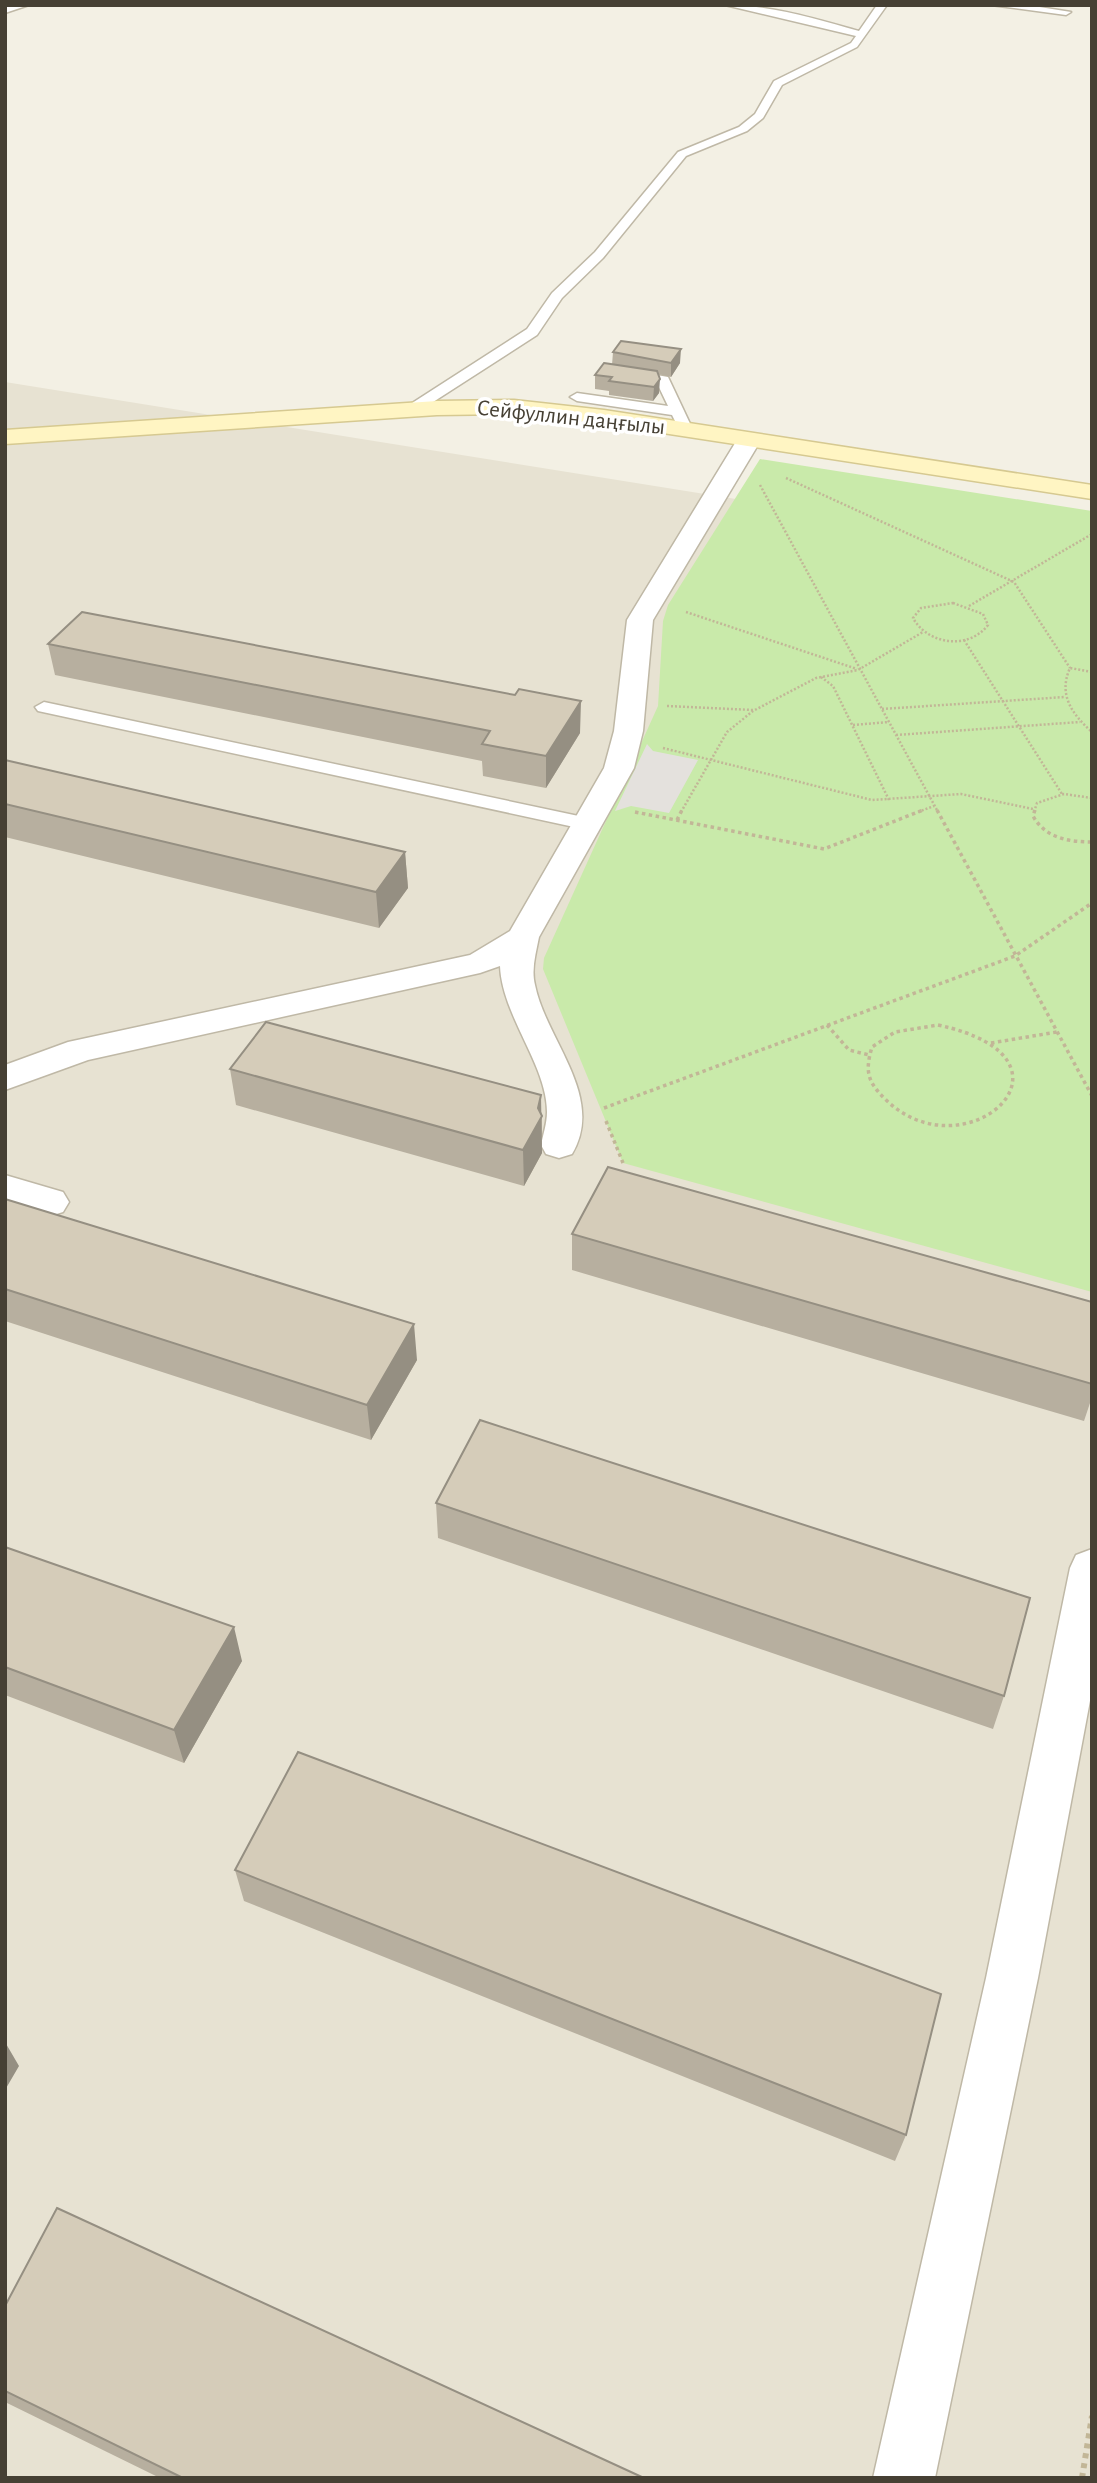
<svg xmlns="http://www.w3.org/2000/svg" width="1097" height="2483" font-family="'Alegreya Sans',sans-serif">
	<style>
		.residential { fill: #e7e2d2 }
		.green { fill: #c9eaaa }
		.parking { fill: #e4e1dd }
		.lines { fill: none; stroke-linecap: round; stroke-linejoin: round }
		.lane-casing { stroke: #bfb8a6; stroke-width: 3 }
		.street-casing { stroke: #bfb8a6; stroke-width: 3 }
		.secondary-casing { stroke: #d6c991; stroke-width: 3 }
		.path-far2 { stroke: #c2b697; stroke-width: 2.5; stroke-dasharray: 2 2; stroke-linecap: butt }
		.path-far1 { stroke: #c2b697; stroke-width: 3.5; stroke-dasharray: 3.5 3.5; stroke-linecap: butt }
		.path { stroke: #c2b697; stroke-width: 6; stroke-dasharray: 5 5; stroke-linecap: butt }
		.lane { fill: #fff; fill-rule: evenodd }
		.street { fill: #fff; fill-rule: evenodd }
		.secondary { fill: #fff5c3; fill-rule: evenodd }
		.wall { fill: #b7af9f }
		.shaded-wall { fill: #958f82 }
		.building { fill: #d5ccb9; stroke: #958f82; stroke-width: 2 }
		.labels { text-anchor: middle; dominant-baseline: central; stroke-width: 7; stroke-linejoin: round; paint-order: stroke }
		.far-street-label { font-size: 23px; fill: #464034; stroke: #fff }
	</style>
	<rect width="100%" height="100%" fill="#f3f0e4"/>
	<!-- residential -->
	<path class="residential" d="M5 382 1092 556V2478H5Z"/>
	<!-- green -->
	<path class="green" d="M760 459 1092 511V1292L623 1163 543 969 544 958 658 706 663 621 668 605Z"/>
	<!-- parking -->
	<path class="parking" d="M647 744 653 751 698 760 669 813 631 806 615 811Z"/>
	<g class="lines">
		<!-- lane casing -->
		<g class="lane-casing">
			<path id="lane" d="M12 5H29L5 13V7Z
				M725 5C771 5 816 19 859 31L877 5H887L857 47 782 85 763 118 747 131 686 156 603 258 562 298 537 335 416 413H406V407L527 329 552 293 595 252 678 152 739 127 755 114 774 81 851 43 856 36Z
				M991 5H1027L1071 12 1066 15Z
				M628 370 668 377 693 430 691 433H681L672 415 577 401 570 397 577 393 668 406 657 383 623 377 621 374Z
				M44 702 588 818 598 824 588 830 38 711 35 707Z"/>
		</g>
		<!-- street casing -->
		<g class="street-casing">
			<path id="street" d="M749 433 757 435 761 440 653 620 643 731 634 768 539 937C536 953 531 969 535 985 546 1040 606 1097 572 1154L559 1158 546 1154 541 1145C543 1135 547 1123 547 1112 547 1065 502 1016 500 966L480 973 88 1060 5 1090V1065L68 1042 470 955 510 931 604 768 614 731 627 620 737 440 741 435Z
				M5 1175 63 1192 69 1202 63 1212 50 1216 5 1202Z
				M1092 1549V1690L1038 1978 935 2478H873L986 1978 1070 1568 1076 1555Z"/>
		</g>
		<!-- secondary casing -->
		<g class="secondary-casing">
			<path id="secondary" d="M514 400 604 410 1092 485V499L604 424 514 414 437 415 5 444V430L437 401Z"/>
		</g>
		<!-- path-far2 -->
		<path class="path-far2" d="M786 478 1014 582 1070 668
			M760 485 938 812
			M953 603 983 614 988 625C969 650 928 645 913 618L921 608Z
			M969 606 1092 534
			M686 612 857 669
			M964 640 1062 794
			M1092 672 1070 668C1058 695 1072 714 1092 732
			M821 677 833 686 889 800
			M667 706 753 710
			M882 709 1065 697
			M853 725 889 722
			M896 735 1080 722
			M663 748 872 800 961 794 1033 809
			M681 812 727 732 753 711 816 678 858 670 923 632
			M918 812 934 806
			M1034 812 1037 803 1064 794 1092 798"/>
		<!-- path-far1 -->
		<path class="path-far1" d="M937 810 1092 1096
			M1035 810 1033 816C1045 838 1069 842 1092 842
			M635 812 824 849 923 810
			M677 820 682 810
			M827 1025 849 1050 869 1055
			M938 1025C1097 1059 965 1178 885 1099 867 1081 865 1071 872 1047L895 1032Z
			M991 1043 1057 1032
			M604 1108 1015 956 1092 903
			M606 1121 623 1163"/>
		<!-- path -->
		<path class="path" d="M1082 2478 1092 2416"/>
		<!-- lane -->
		<use href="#lane" class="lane"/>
		<!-- street -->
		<use href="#street" class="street"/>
		<!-- secondary -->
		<use href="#secondary" class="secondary"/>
	</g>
	<!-- wall -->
	<path class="wall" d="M613 352 680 363 671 377 658 374 659 393 653 401 609 395V391L595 389V375L612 365Z
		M48 644 580 733 546 788 483 776 482 761 55 675Z
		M5 760 405 852 408 888 379 928 5 837Z
		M230 1069 541 1114 542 1116V1153L524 1186 236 1105Z
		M5 1199 417 1360 371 1440 5 1321Z
		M572 1234 1092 1302V1397L1084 1421 572 1270Z
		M436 1503 1004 1696 993 1729 438 1538Z
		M5 1547 242 1661 184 1763 5 1695Z
		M235 1870 906 2135 895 2161 244 1901Z
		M5 2306 644 2478H160L5 2402Z"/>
	<!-- shaded-wall -->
	<path class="shaded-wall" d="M681 349 680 363 671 377V363Z
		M660 379 659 393 653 401 654 387Z
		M581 701 580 733 546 788V756Z
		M405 852 408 888 379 928 376 892Z
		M541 1095 542 1153 524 1186 523 1150 538 1108Z
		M414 1324 417 1360 371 1440 367 1405Z
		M234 1627 242 1661 184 1763 174 1730Z
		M5 2042 19 2066 5 2090Z"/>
	<!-- building -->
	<path class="building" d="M621 341 681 349 671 363 613 352Z
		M604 363 657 371 660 379 654 387 609 381 612 377 595 375Z
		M82 612 515 695 519 689 581 701 546 756 482 744 490 731 48 644Z
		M5 760 405 852 376 892 5 804Z
		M266 1022 541 1095 538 1108 542 1116 523 1150 230 1069Z
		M608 1167 1092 1302V1384L572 1234Z
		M5 1199 414 1324 367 1405 5 1289Z
		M480 1420 1030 1598 1004 1696 436 1503Z
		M5 1547 234 1627 174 1730 5 1667Z
		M298 1752 941 1994 906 2135 235 1870Z
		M57 2208 644 2478H183L5 2391V2306Z"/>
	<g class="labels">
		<!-- far-street labels -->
		<g class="far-street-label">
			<text transform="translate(571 418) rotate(6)">Сейфуллин даңғылы</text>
		</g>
	</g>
	<!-- border -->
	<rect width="1097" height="2483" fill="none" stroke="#464034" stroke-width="14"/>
</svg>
